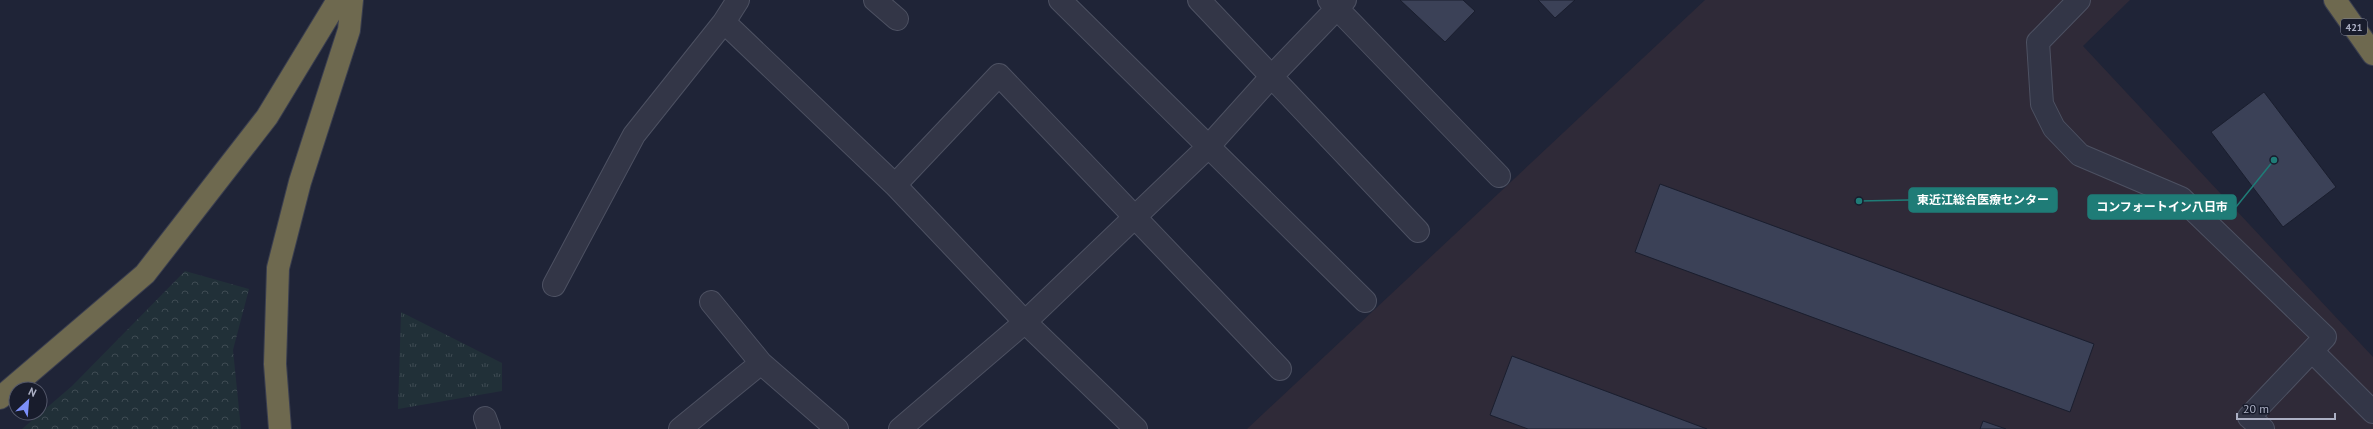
<svg xmlns="http://www.w3.org/2000/svg" width="2373" height="429" font-family="'PT Sans','Noto Sans JP',sans-serif">
	<style>
		.medical { fill: #2f2a38 }
		.grass { fill: url(#grass-tufts) }
		.forest { fill: url(#forest-crowns) }
		.building { fill: #3b4157; stroke: #1a1e2e }
		.lines { fill: none; stroke-linecap: round; stroke-linejoin: round }
		.minor-casing { stroke: #4d5162; stroke-width: 24 }
		.highway-casing { stroke: #3a3e4f; stroke-width: 24 }
		.minor { stroke: #333647; stroke-width: 22 }
		.highway { stroke: #6e694f; stroke-width: 22 }
		.labels { text-anchor: middle; dominant-baseline: central; stroke-width: 3.5; stroke-linejoin: round; paint-order: stroke }
		.shield { fill: #181c2c; stroke: #808496; stroke-width: 1 }
		.shield-label { font-size: 10px; font-weight: bold; fill: #acb0c4 }
		.leader { fill: none; stroke: #1f7c77; stroke-width: 1.5 }
		.callout-dot { fill: #1f7c77; stroke: #181c2c; stroke-width: 1.5 }
		.callout { fill: #1f7c77; stroke: #1f7c77; stroke-width: 1.5 }
		.callout-label { font-size: 12px; text-anchor: middle; font-weight: bold; fill: #fff }
	</style>
	<defs>
		<pattern id="grass-tufts" width="24" height="20" patternUnits="userSpaceOnUse"><rect width="24" height="20" fill="#213038"/><path d="M3 7l-1-3M5 7V3M7 7l1-3M15 17l-1-3M17 17v-4M19 17l1-3" fill="none" stroke="#3f4b53"/></pattern>
		<pattern id="forest-crowns" width="20" height="18" patternUnits="userSpaceOnUse"><rect width="20" height="18" fill="#213038"/><path d="M2 6a3 3 0 1 1 6 0M12 15a3 3 0 1 1 6 0" fill="none" stroke="#3f4b53"/></pattern>
	</defs>
	<rect width="100%" height="100%" fill="#1f2437"/>
	<!-- medical -->
	<path class="medical" d="M1705 0H2130L2083 46 2373 357V429H1247Z"/>
	<!-- grass -->
	<path class="grass" d="M401 312 502 363V391L398 409Z"/>
	<!-- forest -->
	<path class="forest" d="M185 271 249 289 233 350 241 429H22L72 386Z"/>
	<!-- building -->
	<path class="building" d="M1400 0H1463L1475 11 1445 42Z
		M1538 0H1575L1555 18Z
		M2264 92 2336 187 2283 227 2211 132Z
		M1660 184 2094 344 2070 412 1635 252Z
		M1512 356 1707 429H1528L1490 415Z
		M1983 421 2006 429H1980Z"/>
	<g class="lines">
		<!-- minor casing -->
		<g class="minor-casing">
			<path id="minor" d="M738 0 724 22 895 185 1025 322 1136 429
				M875 0 897 19
				M1060 0 1365 301
				M1199 0 1418 231
				M1329 0 1499 176
				M2079 0 2038 42 2042 104 2054 128 2080 155 2181 198 2325 337 2249 417 2263 429
				M895 185 999 75 1280 369
				M554 285 634 135 724 22
				M711 302 761 363 837 429
				M2312 351 2373 412
				M485 418 489 429
				M680 429 761 363
				M900 429 1025 322 1208 147 1271 77 1345 0"/>
		</g>
		<!-- highway casing -->
		<g class="highway-casing">
			<path id="highway" d="M2335 0 2373 54
				M0 398 145 274 267 117 338 0
				M280 429 275 364 278 268 300 182 349 30 352 0"/>
		</g>
		<!-- minor -->
		<use href="#minor" class="minor"/>
		<!-- highway -->
		<use href="#highway" class="highway"/>
	</g>
	<g class="labels">
		<!-- shield labels -->
		<rect class="shield" x="2341" y="19" width="26" height="16" rx="3"/>
		<g class="shield-label">
			<text x="2354" y="27">421</text>
		</g>
	</g>
	<!-- callouts -->
	<path class="leader" d="M1859 201L1909 200M2274 160L2236 207"/>
	<g class="callout-dot">
		<circle cx="1859" cy="201" r="4"/>
		<circle cx="2274" cy="160" r="4"/>
	</g>
	<g class="callout">
		<rect x="1909" y="188" width="148" height="24" rx="4"/>
		<rect x="2088" y="195" width="148" height="24" rx="4"/>
	</g>
	<g class="callout-label">
		<text x="1983" y="204">東近江総合医療センター</text>
		<text x="2162" y="211">コンフォートイン八日市</text>
	</g>
	<!-- north arrow -->
	<g transform="translate(28 401) rotate(26)"><circle r="19" fill="#181c2c" stroke="#535769"/>
	<path d="M0-3L7 15L0 10L-7 15Z" fill="#7c90fa"/>
	<text y="-6" font-size="11" font-weight="bold" text-anchor="middle" fill="#acb0c4">N</text>
	</g>
	<!-- scale -->
	<path d="M2237 413v6h98v-6" fill="none" stroke="#acb0c4" stroke-width="2"/>
	<text x="2243" y="413" font-size="12" fill="#acb0c4" stroke="#181c2c" stroke-width="3" paint-order="stroke">20 m</text>
</svg>
